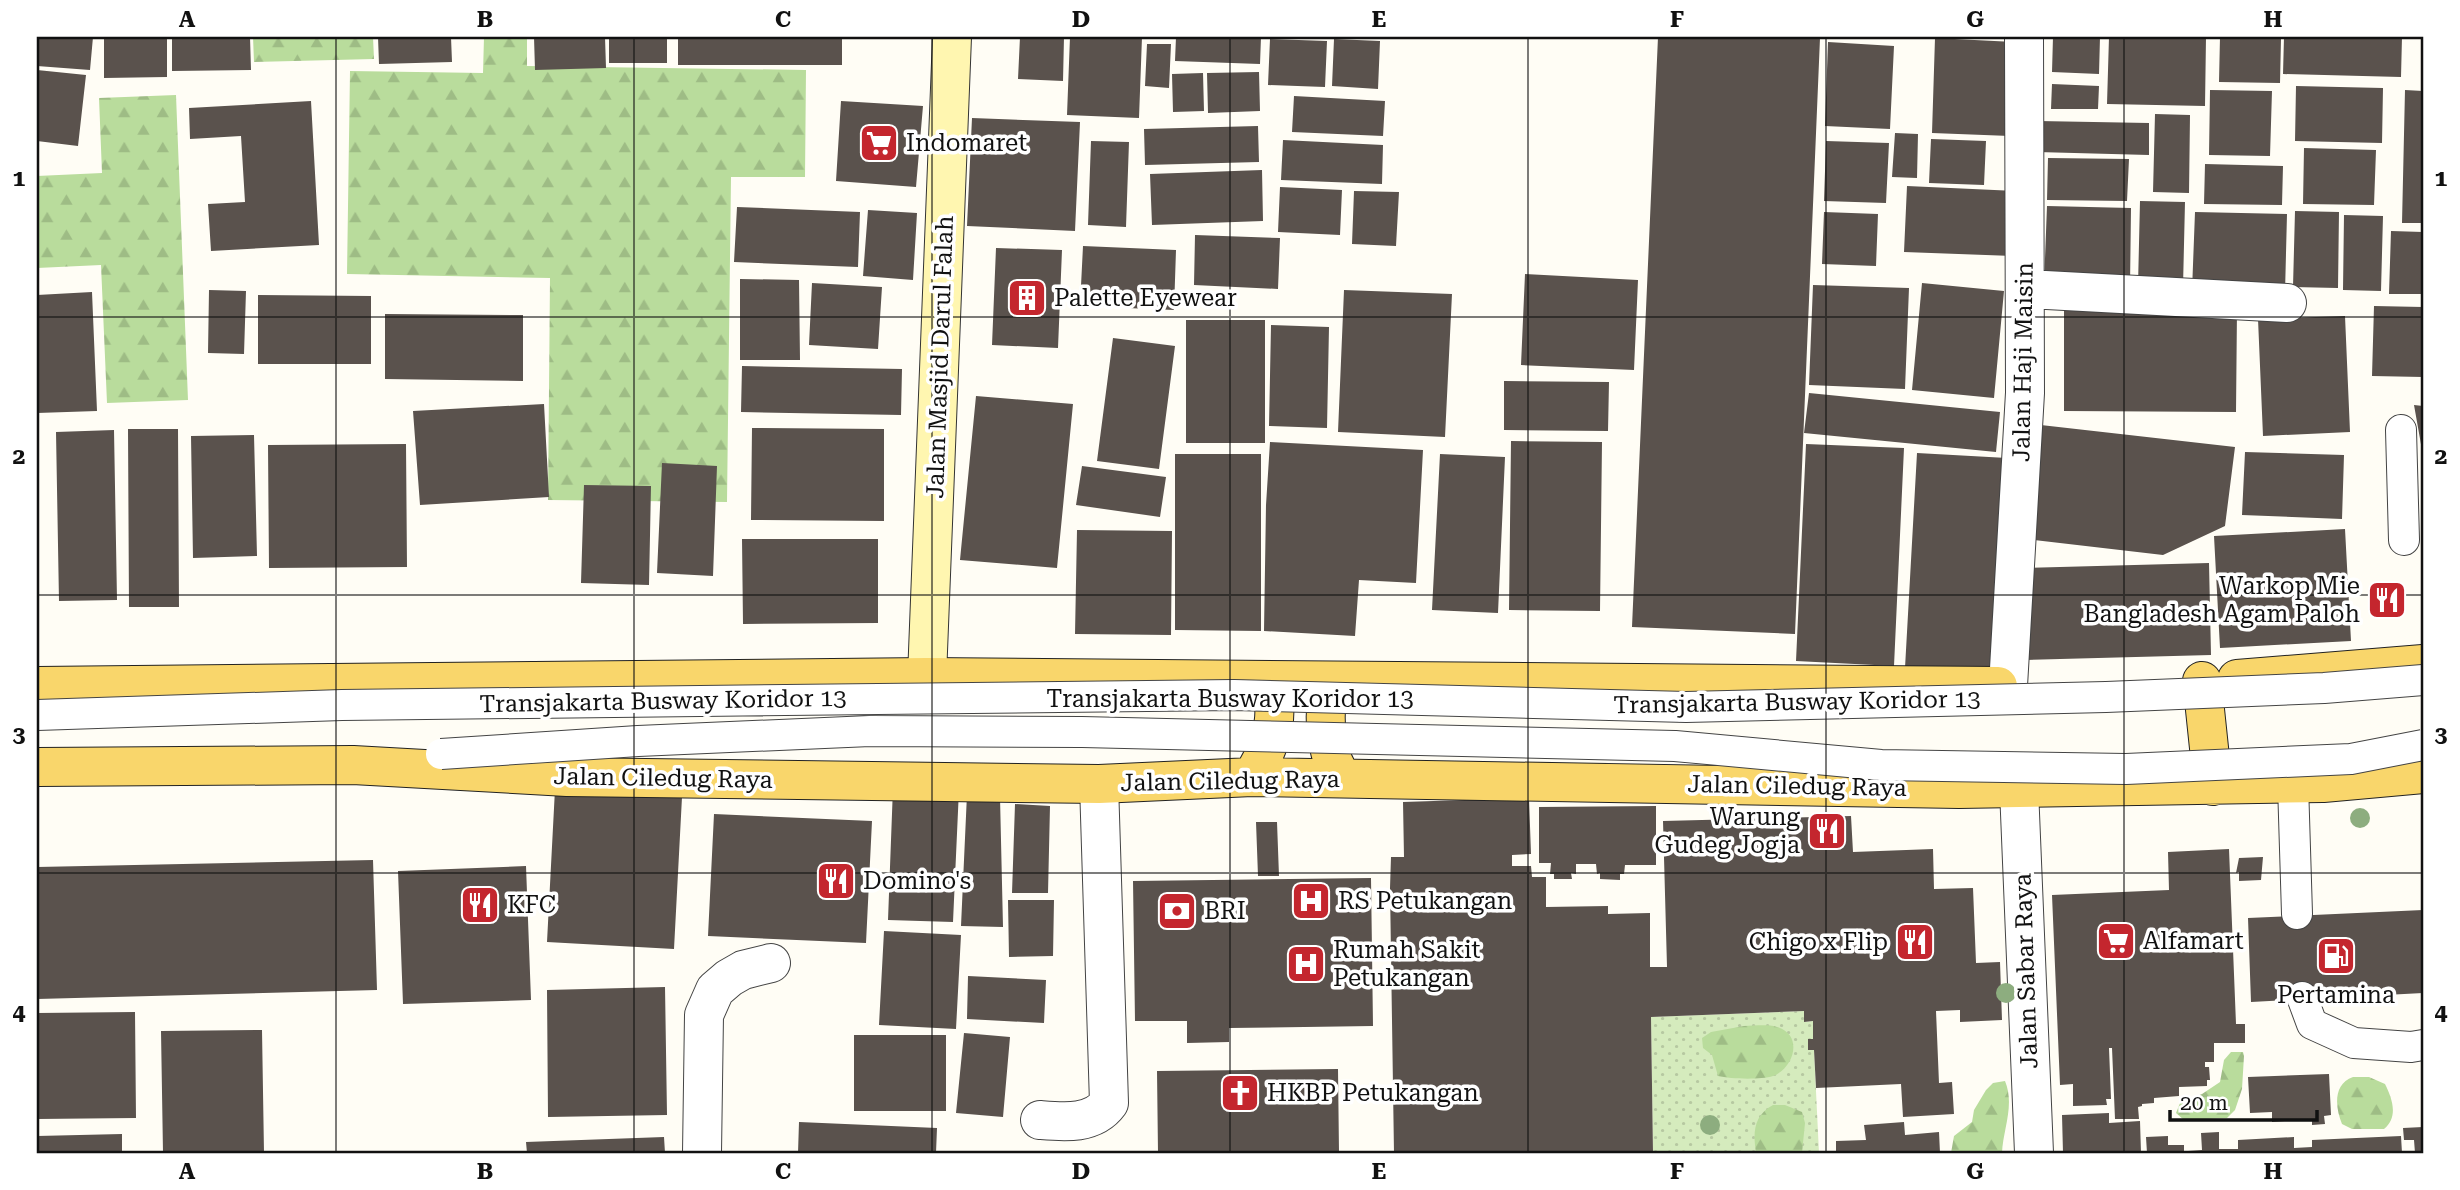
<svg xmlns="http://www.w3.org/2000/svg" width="2460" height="1190" font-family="'Roboto Serif',serif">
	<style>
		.grass { fill: url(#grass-dots) }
		.forest { fill: url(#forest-firs) }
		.building { fill: #5a524d }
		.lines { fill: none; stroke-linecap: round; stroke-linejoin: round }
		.lane-casing { stroke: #444; stroke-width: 32 }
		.street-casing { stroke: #444; stroke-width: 40 }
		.secondary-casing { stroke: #333; stroke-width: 40 }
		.primary-casing { stroke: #222; stroke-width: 40 }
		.lane { stroke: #fff; stroke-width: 30 }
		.street { stroke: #fff; stroke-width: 38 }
		.secondary { stroke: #fff6b0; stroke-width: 38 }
		.primary { stroke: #f9d66b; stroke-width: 38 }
		.lane-bridge-casing { stroke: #444; stroke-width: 32; stroke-linecap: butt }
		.lane-bridge { stroke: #fff; stroke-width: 30 }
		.tree { fill: #8dad7f }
		.grid { fill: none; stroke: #111; stroke-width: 2; stroke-opacity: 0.55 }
		.labels { text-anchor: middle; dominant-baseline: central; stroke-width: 7; stroke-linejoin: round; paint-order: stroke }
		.poi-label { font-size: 24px; fill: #111; stroke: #fff; text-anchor: start }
		.street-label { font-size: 24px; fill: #111; stroke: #fff }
		.neatline { fill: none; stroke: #111; stroke-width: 2.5 }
		.grid-label { font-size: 23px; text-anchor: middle; font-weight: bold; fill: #111 }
	</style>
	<defs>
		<pattern id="grass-dots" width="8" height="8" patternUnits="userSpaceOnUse" patternTransform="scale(1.75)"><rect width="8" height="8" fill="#d5ebbd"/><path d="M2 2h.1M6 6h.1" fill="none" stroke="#b6c8a1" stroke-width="1.8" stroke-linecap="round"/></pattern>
		<pattern id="forest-firs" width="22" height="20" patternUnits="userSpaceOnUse" patternTransform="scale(1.75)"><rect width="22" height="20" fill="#b9dc9c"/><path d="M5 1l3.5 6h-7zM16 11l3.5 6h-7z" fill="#9ebc85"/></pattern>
	</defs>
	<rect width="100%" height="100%" fill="#fffdf5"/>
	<!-- grass -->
	<path class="grass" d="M1804 1011V1022L1813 1021V1039L1808 1050H1814L1819 1153H1653L1651 1017Z"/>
	<!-- forest -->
	<path class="forest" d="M253 37H373L374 59 254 62Z
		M484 37H527V66L806 70 805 177H731L727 502 548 500 550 278 347 274 350 71 483 73Z
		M176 95 188 400 107 403 101 265 37 268V176L102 173 99 98Z
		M1744 1026C1754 1026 1767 1024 1777 1027 1804 1035 1794 1068 1773 1076 1760 1080 1731 1079 1718 1076L1712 1055 1703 1048 1702 1038 1711 1032Z
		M2231 1052H2243L2244 1056 2242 1089 2235 1110 2227 1118 2184 1120 2176 1113 2180 1103 2202 1094 2220 1082 2224 1060Z
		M2353 1077H2369L2385 1084C2392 1098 2399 1117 2384 1129H2352L2342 1124C2335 1107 2333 1084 2353 1077Z
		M2005 1081C2015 1105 2003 1129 2002 1153H1951L1954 1136 1972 1122 1974 1110 1986 1090 1993 1083Z
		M1773 1105H1785L1802 1112 1805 1123 1802 1153H1756C1753 1133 1753 1116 1773 1105Z"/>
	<!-- building -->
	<path class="building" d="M37 37H93L90 70 37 66Z
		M104 37H167V77L104 78Z
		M172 37H250L251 70 172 71Z
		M378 37H451L452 62 379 64Z
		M534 37H605L606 68 535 70Z
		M609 37H667V63H609Z
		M678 37H842V65H678Z
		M1020 37H1064L1063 81 1018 79Z
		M1070 37H1142L1139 118 1067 115Z
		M1176 37H1261L1260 64 1175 61Z
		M1658 37 1820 38 1795 634 1632 627Z
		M2053 37H2100L2099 74 2052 72Z
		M2109 37H2206L2205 106 2107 104Z
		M2220 37 2281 39 2280 83 2219 82Z
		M2284 37H2402L2401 77 2283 74Z
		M1935 38 2014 42 2010 136 1932 133Z
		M1270 39 1327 41 1325 87 1268 85Z
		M1334 39 1380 41 1378 89 1332 86Z
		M1828 42 1894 46 1890 129 1825 126Z
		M1147 44H1171L1169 88 1145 86Z
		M37 70 86 75 78 146 37 141Z
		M1259 72 1260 111 1208 113 1207 73Z
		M1203 73 1204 111 1173 112 1172 74Z
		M2052 84 2099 86 2098 109H2051Z
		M2296 86 2383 88 2382 143 2295 141Z
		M2210 90 2272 91 2270 156 2209 155Z
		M2405 90 2423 91V223H2402Z
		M1294 96 1385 101 1383 136 1292 132Z
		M311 101 319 245 211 251 208 204 245 202 241 136 190 139 189 108Z
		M841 101 923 106 916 187 836 181Z
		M2155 114 2190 115 2189 193 2153 192Z
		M972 118 1080 122 1075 231 967 226Z
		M2038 121 2149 123V155L2037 152Z
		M1258 126 1259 162 1145 165 1144 129Z
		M1895 133 1918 134 1917 178 1892 177Z
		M1931 139 1986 141 1984 185 1929 183Z
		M1283 140 1383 145 1382 184 1281 180Z
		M1091 141 1129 142 1126 227 1088 225Z
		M1826 141 1889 143 1886 203 1824 201Z
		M2304 148 2376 150 2374 205 2303 204Z
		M2048 158 2129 159 2127 201 2047 200Z
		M2205 164 2283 166 2282 205 2204 204Z
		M1262 170 1263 221 1152 225 1150 174Z
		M1907 186 2016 191 2013 256 1904 252Z
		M1280 187 1342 190 1340 235 1278 232Z
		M1354 191 1399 192 1396 246 1352 244Z
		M2140 201 2185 202 2183 287 2138 286Z
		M2047 206 2131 208 2130 287 2044 285Z
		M737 207 860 212 858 267 734 262Z
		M868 210 917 213 913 280 863 276Z
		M2295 211 2339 212 2338 288 2293 287Z
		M1824 212 1878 214 1876 266 1822 264Z
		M2195 212 2287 214 2285 293 2192 291Z
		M2344 215 2383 216 2381 291 2343 290Z
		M2391 231 2423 232V294H2389Z
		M1195 235 1280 238 1278 289 1194 285Z
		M1083 246 1176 250 1174 310 1080 306Z
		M996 248 1062 250 1058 348 992 345Z
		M1525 274 1638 280 1634 370 1521 365Z
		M740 279 799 280 800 360H740Z
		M812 283 882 287 878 349 809 345Z
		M1922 283 2004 291 1994 398 1912 390Z
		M1813 285 1909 288 1905 389 1809 385Z
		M209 290 246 291 244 354 208 353Z
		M1344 290 1452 294 1445 437 1338 432Z
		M92 292 97 411 37 413V295Z
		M258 295 371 296V364H258Z
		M2374 306 2423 307V377L2372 376Z
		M2064 309H2237L2236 412 2064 411Z
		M385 314 523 315V381L385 379Z
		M2345 316 2350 432 2263 436 2258 319Z
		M1186 320H1265V443H1186Z
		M1271 325 1329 327 1327 428 1269 426Z
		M1113 338 1175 346 1159 469 1097 461Z
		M742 366 902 369 901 415 741 412Z
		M1504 381 1609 382 1608 431 1504 430Z
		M1809 393 2000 412 1996 452 1804 433Z
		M976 396 1073 404 1057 568 960 560Z
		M544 404 549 497 420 505 413 411Z
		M2414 405 2423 406V450H2422Z
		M2032 424 2235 447 2225 526 2163 555 2018 538Z
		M752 428 884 429V521L751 520Z
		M128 429H178L179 607H129Z
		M114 430 117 600 59 601 56 432Z
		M254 435 257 556 193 558 191 436Z
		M1511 441 1602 442 1600 611 1509 610Z
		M1270 442 1423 450 1416 583 1359 580 1355 636 1264 631 1266 505Z
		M406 444 407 567 269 568 268 445Z
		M1806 444 1904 448 1894 666 1796 661Z
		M2245 452 2344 455 2342 519 2242 515Z
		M1917 453 2007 458 1995 673 1905 668Z
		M1175 454H1261V631L1175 630Z
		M1440 454 1505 457 1498 613 1432 610Z
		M662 463 717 466 713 576 657 573Z
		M1082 466 1166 477 1160 517 1076 505Z
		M584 485 651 486 649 585 581 583Z
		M2345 529 2351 641 2220 648 2214 536Z
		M1077 530 1172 531 1171 635 1075 634Z
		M742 539H878V623L743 624Z
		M2209 563 2211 655 2026 660 2023 568Z
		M893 787 959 789 953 922 888 920Z
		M555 789 682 797 674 949 547 942Z
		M967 794 1000 797 1003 927 961 926Z
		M1529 798 1531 854 1512 855V866H1531L1532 877H1546V907L1608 906V914L1650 913V967H1667L1663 821 1851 816 1853 852 1933 849 1934 889 1973 888 1976 963 2000 962 2002 1020 1960 1022V1010L1936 1011 1939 1083 1952 1082 1954 1114 1903 1117 1901 1084 1816 1088 1814 1050H1808V1039H1813V1021L1804 1022V1011L1651 1017 1653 1153H1394L1390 888 1391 857H1404L1403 802Z
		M1015 804 1050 806 1048 893H1012Z
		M1656 806V865H1625L1624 874H1620V880L1600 879V873L1597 874 1596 864H1576V874L1571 873 1572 879H1554V874H1550L1551 863H1539V807Z
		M714 814 872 821 866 943 708 936Z
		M1256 822H1277L1279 876H1258Z
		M2229 849 2236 1024H2245V1043H2214V1062H2205V1067H2209L2210 1080H2207V1086L2179 1087V1096L2154 1098V1103L2142 1104V1106L2138 1107 2139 1119H2115L2112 1048H2109L2111 1099H2106L2107 1105 2073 1106V1084L2060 1085 2052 895 2169 890 2168 852Z
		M2263 857 2261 880 2239 881V872L2236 873 2239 858Z
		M373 860 377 990 37 999V867Z
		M526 866 531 1000 403 1004 398 871Z
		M1371 878 1373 1026 1229 1028V1042L1187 1043V1021H1135L1133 881Z
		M1008 900H1054L1053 956 1009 957Z
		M2423 910V993L2251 1002 2248 918Z
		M884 931 961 935 956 1029 879 1025Z
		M968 976 1046 980 1044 1023 967 1019Z
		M665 987 667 1115 548 1117 547 990Z
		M135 1012 136 1118 37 1119V1013Z
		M262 1030 264 1153H163L161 1031Z
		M964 1033 1010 1037 1003 1117 956 1113Z
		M854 1035H946V1111H854Z
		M1338 1069 1339 1153H1158L1157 1071Z
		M2329 1074 2331 1115 2324 1116 2325 1124 2312 1125V1119L2272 1122V1112L2250 1113 2248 1077Z
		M2109 1113V1123L2140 1121 2141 1153H2063L2062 1115Z
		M799 1122 937 1128 936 1153H798Z
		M1904 1122 1905 1135 1939 1132 1940 1153H1836V1141L1866 1140 1864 1125Z
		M2423 1127V1153H2415L2414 1140H2404L2403 1128Z
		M2219 1132V1149H2238V1140L2294 1137V1148L2312 1147V1140L2401 1136 2402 1153H2188V1151L2202 1150 2201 1133Z
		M122 1134V1153H37V1136Z
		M2168 1136V1145H2184V1153H2147L2146 1137Z
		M664 1137 665 1153H527L526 1142Z"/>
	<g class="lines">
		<!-- lane casing -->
		<g class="lane-casing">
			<path id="lane" d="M2401 430 2404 540
				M2293 784 2297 914
				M2302 997 2312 1024 2354 1043 2411 1047 2423 1045"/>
		</g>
		<!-- street casing -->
		<g class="street-casing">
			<path id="street" d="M2026 289 2287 303
				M2008 686 2025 393 2024 37
				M2019 789 2034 1153
				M1040 1120C1064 1122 1093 1125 1109 1103L1099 784
				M702 1153 704 1015 715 990 729 978 743 970 771 963"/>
		</g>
		<!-- secondary casing -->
		<g class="secondary-casing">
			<path id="secondary" d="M927 677 952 37"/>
		</g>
		<!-- primary casing -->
		<g class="primary-casing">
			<path id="primary" d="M2237 679 2423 664
				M2202 681 2213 786
				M37 686 927 677 1998 686
				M37 767 353 765 567 777 1099 784 1252 777 1959 789 2323 783 2423 774
				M1256 770C1270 746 1286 703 1262 681
				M1338 771C1327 753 1320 707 1332 688 1334 685 1338 683 1341 681"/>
		</g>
		<!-- lane -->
		<use href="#lane" class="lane"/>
		<!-- street -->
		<use href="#street" class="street"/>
		<!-- secondary -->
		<use href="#secondary" class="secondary"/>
		<!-- primary -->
		<use href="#primary" class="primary"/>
		<!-- lane-bridge casing -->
		<g class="lane-bridge-casing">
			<path id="lane-bridge" d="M37 715 342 705 1234 695 1686 707 2106 697 2324 688 2423 680
				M441 754 638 741 870 731 1082 732 1675 746 1881 765 2126 769 2351 759 2423 745"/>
		</g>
		<!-- lane-bridge -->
		<use href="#lane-bridge" class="lane-bridge"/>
	</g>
	<!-- trees -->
	<g class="tree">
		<circle cx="2360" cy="818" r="10"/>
		<circle cx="2006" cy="993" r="10"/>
		<circle cx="1710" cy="1125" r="10"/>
	</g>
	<!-- grid -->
	<path class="grid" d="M336 37V1153M634 37V1153M932 37V1153M1230 37V1153M1528 37V1153M1826 37V1153M2124 37V1153M37 317H2423M37 595H2423M37 873H2423"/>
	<!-- icons -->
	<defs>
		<g id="supermarket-square" transform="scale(2.0125)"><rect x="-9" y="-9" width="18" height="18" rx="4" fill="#c4262e" stroke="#fff"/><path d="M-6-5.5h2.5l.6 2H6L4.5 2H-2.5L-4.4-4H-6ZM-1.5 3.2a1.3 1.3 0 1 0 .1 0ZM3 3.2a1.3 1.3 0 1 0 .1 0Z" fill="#fff"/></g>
		<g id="building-square" transform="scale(2.0125)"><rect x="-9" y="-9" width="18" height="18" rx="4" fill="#c4262e" stroke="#fff"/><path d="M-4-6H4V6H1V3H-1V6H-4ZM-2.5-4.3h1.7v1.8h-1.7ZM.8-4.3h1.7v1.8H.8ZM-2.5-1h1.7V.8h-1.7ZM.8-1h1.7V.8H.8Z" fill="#fff"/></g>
		<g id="restaurant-square" transform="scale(2.0125)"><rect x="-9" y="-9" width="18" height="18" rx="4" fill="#c4262e" stroke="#fff"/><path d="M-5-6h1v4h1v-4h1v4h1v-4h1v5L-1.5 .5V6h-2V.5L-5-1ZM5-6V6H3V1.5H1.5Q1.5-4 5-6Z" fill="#fff"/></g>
		<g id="hospital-square" transform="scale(2.0125)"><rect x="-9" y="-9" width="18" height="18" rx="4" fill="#c4262e" stroke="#fff"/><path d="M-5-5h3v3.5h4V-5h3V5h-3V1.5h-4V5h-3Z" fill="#fff"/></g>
		<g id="bank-square" transform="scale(2.0125)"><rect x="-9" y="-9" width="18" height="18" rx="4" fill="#c4262e" stroke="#fff"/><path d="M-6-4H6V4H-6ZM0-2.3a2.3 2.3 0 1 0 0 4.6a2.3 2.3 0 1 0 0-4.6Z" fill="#fff"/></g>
		<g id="fuel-square" transform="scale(2.0125)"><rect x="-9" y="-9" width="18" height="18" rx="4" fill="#c4262e" stroke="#fff"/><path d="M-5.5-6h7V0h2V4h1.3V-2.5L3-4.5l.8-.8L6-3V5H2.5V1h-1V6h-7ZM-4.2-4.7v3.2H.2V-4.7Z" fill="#fff"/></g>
		<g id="church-square" transform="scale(2.0125)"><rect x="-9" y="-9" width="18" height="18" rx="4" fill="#c4262e" stroke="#fff"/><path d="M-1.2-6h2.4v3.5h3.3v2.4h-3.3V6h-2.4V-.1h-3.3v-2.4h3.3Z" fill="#fff"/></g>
	</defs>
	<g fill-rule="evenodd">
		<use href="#supermarket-square" x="879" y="143"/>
		<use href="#building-square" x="1027" y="298"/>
		<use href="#restaurant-square" x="2387" y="600"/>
		<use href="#restaurant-square" x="1827" y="831"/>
		<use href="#restaurant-square" x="836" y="881"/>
		<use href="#hospital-square" x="1311" y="901"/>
		<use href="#restaurant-square" x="480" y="905"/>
		<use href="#bank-square" x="1177" y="911"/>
		<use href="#supermarket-square" x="2116" y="941"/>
		<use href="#restaurant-square" x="1915" y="942"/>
		<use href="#fuel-square" x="2336" y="956"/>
		<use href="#hospital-square" x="1306" y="964"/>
		<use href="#church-square" x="1240" y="1093"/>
	</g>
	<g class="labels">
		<!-- poi labels -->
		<g class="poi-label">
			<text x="906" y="143">Indomaret</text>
			<text x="1054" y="298">Palette Eyewear</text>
			<text x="2360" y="586" text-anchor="end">Warkop Mie<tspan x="2360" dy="28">Bangladesh Agam Paloh</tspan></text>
			<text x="1800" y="817" text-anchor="end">Warung<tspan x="1800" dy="28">Gudeg Jogja</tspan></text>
			<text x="863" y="881">Domino's</text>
			<text x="1338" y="901">RS Petukangan</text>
			<text x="507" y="905">KFC</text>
			<text x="1204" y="911">BRI</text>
			<text x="2143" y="941">Alfamart</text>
			<text x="1888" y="942" text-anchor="end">Chigo x Flip</text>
			<text x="1333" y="950">Rumah Sakit<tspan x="1333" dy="28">Petukangan</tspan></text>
			<text x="2336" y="995" text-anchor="middle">Pertamina</text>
			<text x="1267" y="1093">HKBP Petukangan</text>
		</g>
		<!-- street labels -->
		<g class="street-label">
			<text transform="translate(940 357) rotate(-88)">Jalan Masjid Darul Falah</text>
			<text transform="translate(2023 362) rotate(-89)">Jalan Haji Maisin</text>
			<text x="1230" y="699">Transjakarta Busway Koridor 13</text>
			<text transform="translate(663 701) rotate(-1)">Transjakarta Busway Koridor 13</text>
			<text transform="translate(1797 702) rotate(-1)">Transjakarta Busway Koridor 13</text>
			<text transform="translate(663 778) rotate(1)">Jalan Ciledug Raya</text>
			<text transform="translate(1230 781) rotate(-1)">Jalan Ciledug Raya</text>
			<text transform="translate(1797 786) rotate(1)">Jalan Ciledug Raya</text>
			<text transform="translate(2026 971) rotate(-92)">Jalan Sabar Raya</text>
		</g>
	</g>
	<!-- border -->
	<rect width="2460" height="1190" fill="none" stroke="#ffffff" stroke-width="77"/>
	<!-- scale -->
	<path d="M2170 1110v10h147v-10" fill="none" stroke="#111111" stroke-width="3.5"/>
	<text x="2180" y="1110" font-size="21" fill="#111111" stroke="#ffffff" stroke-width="5" paint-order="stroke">20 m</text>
	<rect x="38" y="38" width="2384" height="1114" class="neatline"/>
	<g class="grid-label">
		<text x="187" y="27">A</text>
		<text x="485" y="27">B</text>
		<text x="783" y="27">C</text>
		<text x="1081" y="27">D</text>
		<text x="1379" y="27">E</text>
		<text x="1677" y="27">F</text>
		<text x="1975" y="27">G</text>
		<text x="2273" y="27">H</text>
		<text x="19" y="186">1</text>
		<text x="2441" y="186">1</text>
		<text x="19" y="464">2</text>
		<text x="2441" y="464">2</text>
		<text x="19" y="742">3</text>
		<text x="2441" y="742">3</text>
		<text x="19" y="1020">4</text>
		<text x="2441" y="1020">4</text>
		<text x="187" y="1179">A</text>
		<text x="485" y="1179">B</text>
		<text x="783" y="1179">C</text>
		<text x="1081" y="1179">D</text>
		<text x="1379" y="1179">E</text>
		<text x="1677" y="1179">F</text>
		<text x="1975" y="1179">G</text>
		<text x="2273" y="1179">H</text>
	</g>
</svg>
